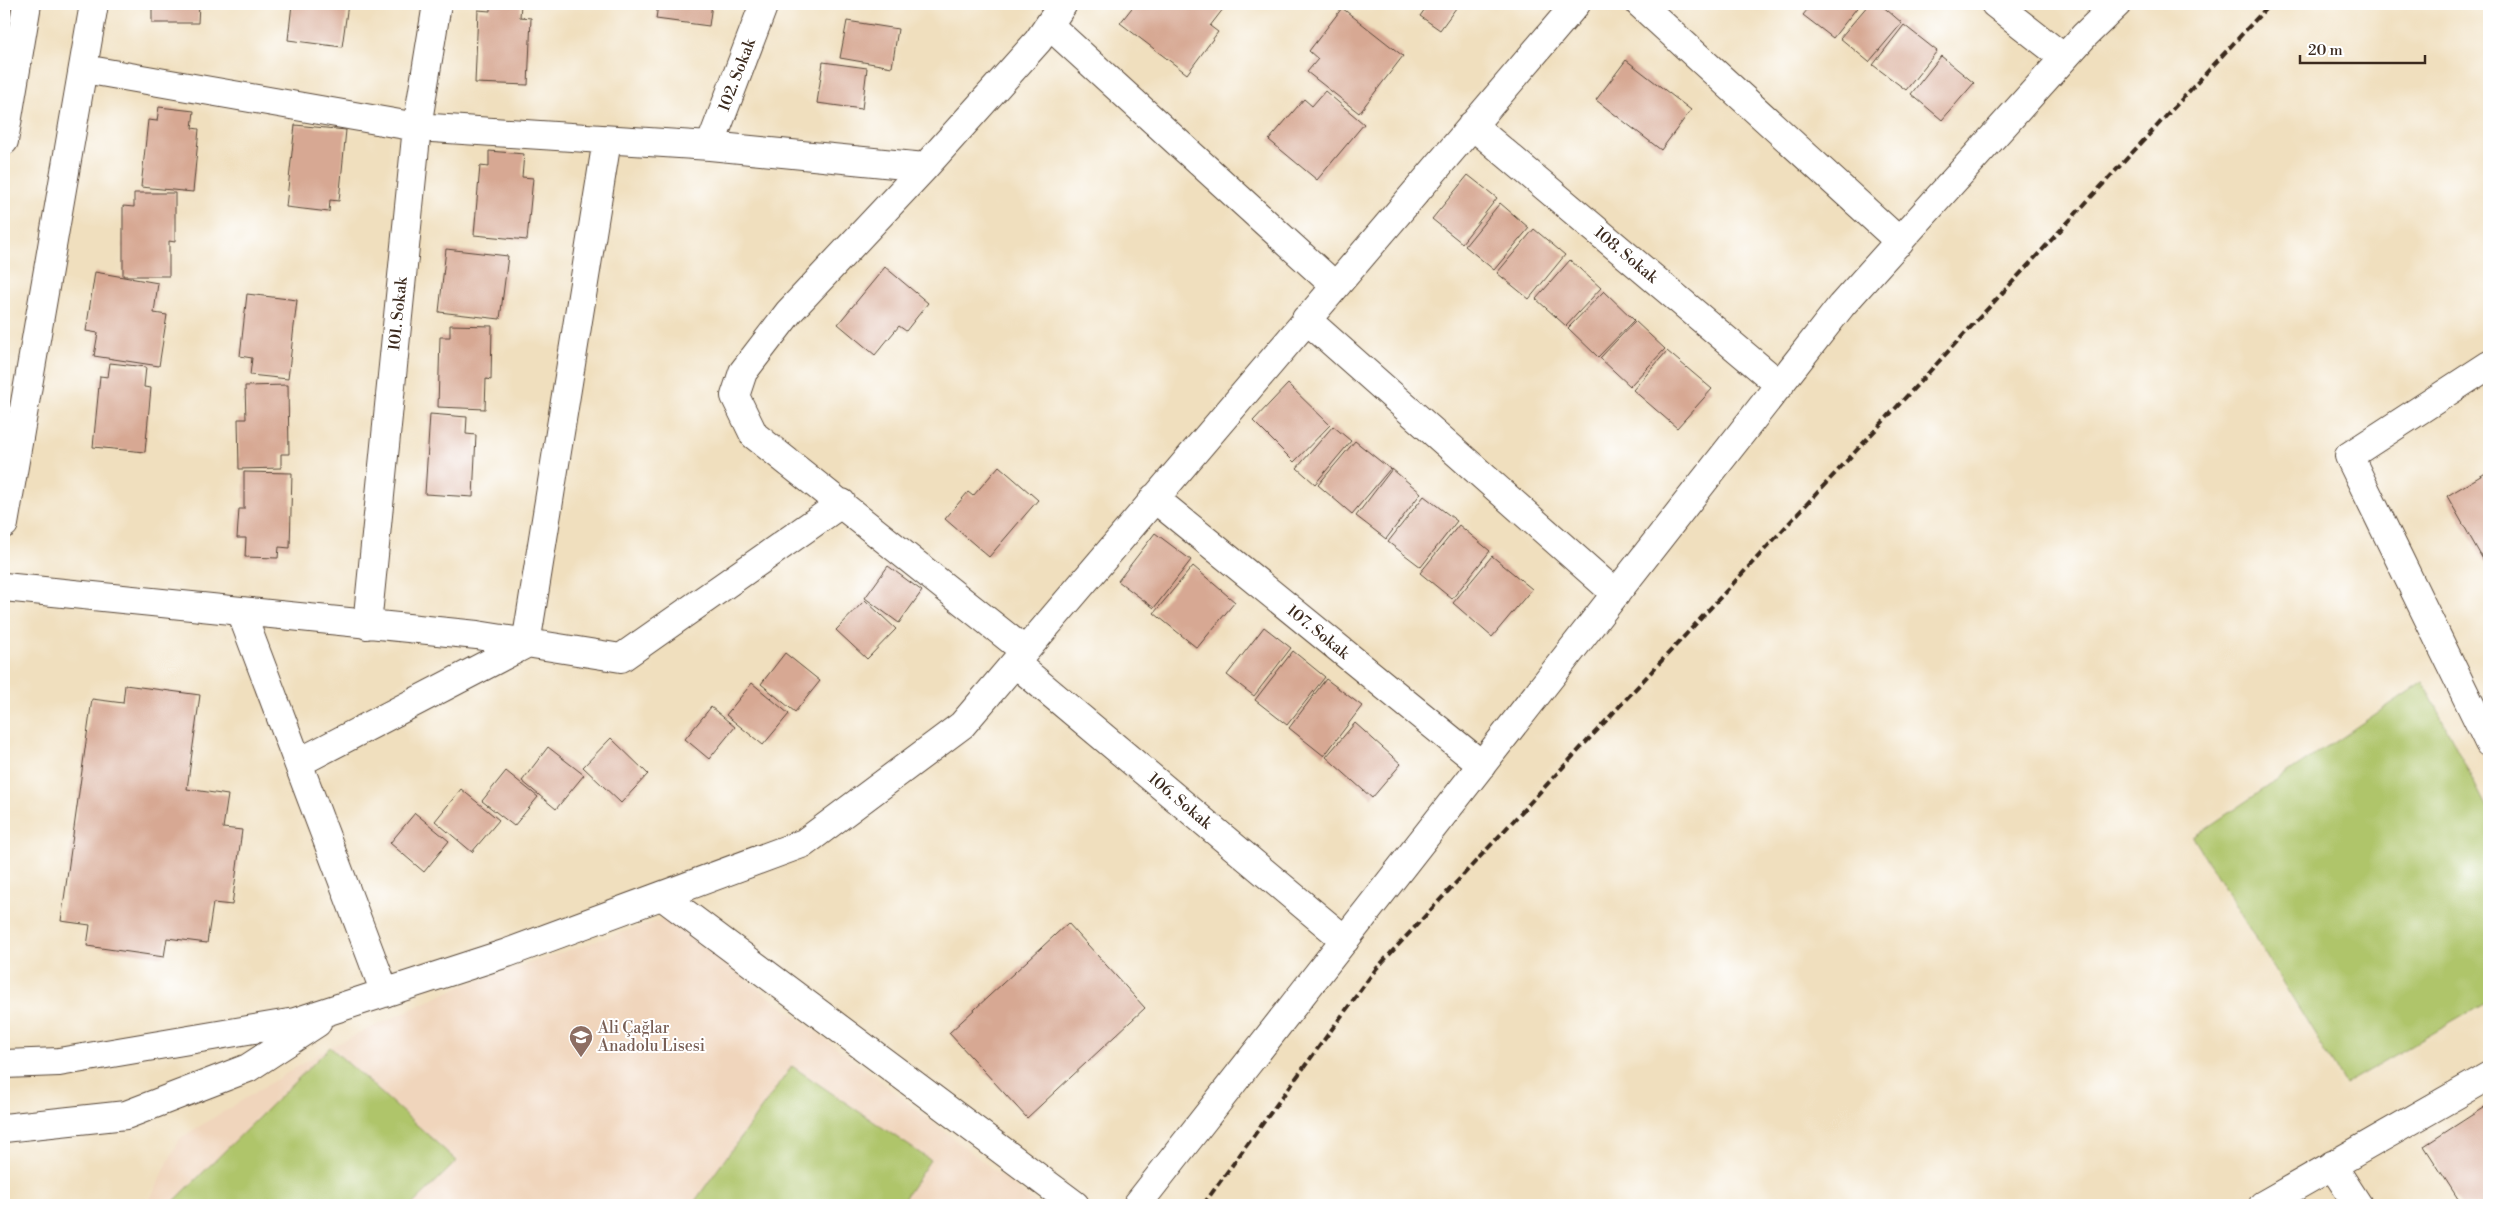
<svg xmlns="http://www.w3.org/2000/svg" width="2493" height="1209" font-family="'Libre Bodoni',serif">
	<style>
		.built { fill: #f0d5bc }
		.green { fill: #afc56a; stroke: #757844 }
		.building { fill: #d7a893 }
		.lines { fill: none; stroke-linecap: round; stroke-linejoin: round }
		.minor-casing { stroke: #564536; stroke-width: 30 }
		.minor { stroke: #fff; stroke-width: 28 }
		.rail { stroke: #3b2a1e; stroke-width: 4; stroke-dasharray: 8 4; stroke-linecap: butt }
		.labels { text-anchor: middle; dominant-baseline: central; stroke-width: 4; stroke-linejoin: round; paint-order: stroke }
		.street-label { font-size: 16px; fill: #3b2a1e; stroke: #fff }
		.education-label { font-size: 16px; fill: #785e54; stroke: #fff; text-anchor: start }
	</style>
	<rect width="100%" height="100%" fill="#fff"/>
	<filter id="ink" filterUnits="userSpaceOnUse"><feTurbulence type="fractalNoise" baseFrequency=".02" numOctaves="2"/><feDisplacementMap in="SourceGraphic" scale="10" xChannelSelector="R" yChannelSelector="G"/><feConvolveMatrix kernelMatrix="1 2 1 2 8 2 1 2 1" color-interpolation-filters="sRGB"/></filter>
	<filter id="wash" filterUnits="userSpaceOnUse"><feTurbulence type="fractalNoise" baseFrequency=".0096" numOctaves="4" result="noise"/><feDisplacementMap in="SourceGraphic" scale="20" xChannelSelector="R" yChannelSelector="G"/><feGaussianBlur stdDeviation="1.12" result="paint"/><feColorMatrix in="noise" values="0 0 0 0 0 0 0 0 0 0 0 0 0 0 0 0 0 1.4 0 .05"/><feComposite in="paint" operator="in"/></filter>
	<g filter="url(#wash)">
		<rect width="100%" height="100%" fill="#f0dfbe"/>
		<!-- built -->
		<path class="built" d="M666 918 865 1069 1038 1205H147L180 1138 330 1047 461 986Z"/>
		<!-- green -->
		<path class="green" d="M2423 682 2489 812V1001L2345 1084 2193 837Z
			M330 1047 457 1161 412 1205H170Z
			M792 1066 930 1160 900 1205H692Z"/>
		<g id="blocks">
			<!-- building -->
			<path class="building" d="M152 4H199L198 23H152Z
				M292 4H348L342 47 288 40Z
				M490 4H521L520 17 531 18 528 85 475 83 478 10 490 11Z
				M658 4H712L709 26 656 19Z
				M1135 4H1227L1210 26 1218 32 1187 74 1120 23Z
				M1418 4H1459L1440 30 1420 16 1425 9Z
				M1812 4H1860L1833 38 1803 15Z
				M1869 4H1880L1902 23 1869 62 1840 38Z
				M1342 8 1403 56 1359 113 1307 72 1318 59 1309 51Z
				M847 21 898 29 892 67 840 58Z
				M1904 25 1937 51 1906 90 1873 65Z
				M1941 56 1974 83 1942 120 1911 94Z
				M1626 60 1691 110 1661 150 1596 100Z
				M823 62 867 68 862 109 817 103Z
				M1325 91 1364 124 1317 180 1269 140 1304 99 1312 106Z
				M159 107 194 111 192 128 199 129 193 192 141 187 148 120 157 121Z
				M295 125 346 130 339 201 330 200 329 212 286 207Z
				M489 151 524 154 522 177 533 178 527 240 474 235 480 166 489 167Z
				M1468 175 1497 198 1462 243 1432 219Z
				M134 193H175V242L169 241V276H123V206L134 207Z
				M1500 203 1529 228 1494 270 1465 246Z
				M1534 229 1565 255 1529 299 1497 273Z
				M446 249 508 256 500 319 439 312Z
				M1570 260 1601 288 1566 326 1536 299Z
				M885 267 928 303 906 331 899 326 875 355 838 324Z
				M95 272 158 283 154 313 167 315 159 366 94 356 98 333 86 331Z
				M1604 291 1634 320 1598 357 1568 328Z
				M247 294 297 300 288 379 250 375 252 358 240 356Z
				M1635 321 1665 349 1630 386 1600 358Z
				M450 325 492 326 491 380 486 379 485 409 438 407 440 337H450Z
				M1667 351 1712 389 1677 428 1633 390Z
				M110 363 146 367 144 387 151 388 145 452 93 447 100 376 108 377Z
				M1288 384 1330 425 1294 462 1253 421Z
				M288 385 289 454H281V468L239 469 238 419H246L245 386Z
				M430 414 467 417 466 434 476 435 473 497 425 494Z
				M1333 426 1351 441 1315 484 1297 468Z
				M1355 441 1390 469 1352 514 1318 485Z
				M999 466 1038 500 989 557 945 519 968 492 973 496Z
				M1392 469 1421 493 1386 539 1356 516Z
				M2489 471V570L2447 496Z
				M244 472 292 473 290 548 279 547 278 558 245 557 246 538H237L239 509H244Z
				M1424 496 1457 521 1421 567 1388 542Z
				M1459 525 1490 551 1452 599 1420 573Z
				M1155 533 1191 560 1154 608 1118 581Z
				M1492 556 1532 589 1492 637 1453 603Z
				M888 566 922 591 899 623 865 598Z
				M1193 566 1235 602 1197 648 1154 613Z
				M865 600 896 629 867 659 836 630Z
				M1264 627 1291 648 1254 696 1227 675Z
				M1293 651 1325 677 1287 725 1255 700Z
				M785 653 820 681 795 712 761 684Z
				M1326 679 1362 706 1324 756 1289 728Z
				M752 683 789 714 763 745 726 715Z
				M125 685 200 695 187 789 228 795 223 828 242 830 232 905 213 903 207 943 167 938 164 957 87 946 90 925 61 921 92 699 123 703Z
				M711 707 735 727 709 759 685 739Z
				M1355 723 1401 764 1372 798 1326 757Z
				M611 738 648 774 621 803 583 767Z
				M548 747 584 775 556 809 522 781Z
				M506 771 538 797 514 826 482 801Z
				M461 789 499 820 472 852 435 821Z
				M415 813 449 841 424 872 390 843Z
				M1068 923 1145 1008 1027 1118 949 1033Z
				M2489 1104V1205H2462L2424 1146Z"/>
		</g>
	</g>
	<g filter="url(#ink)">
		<use href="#blocks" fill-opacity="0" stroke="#564536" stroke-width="1"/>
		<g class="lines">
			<!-- minor casing -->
			<g class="minor-casing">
				<path id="minor" d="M1640 4 1900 242
					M1995 4 2064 58
					M1049 25 1334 285
					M84 69 417 127 710 146 925 167 1038 41 1063 4
					M1472 125 1780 385
					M4 141 27 4
					M710 146 764 4
					M925 167 789 312 743 372 735 396 754 435 1025 651
					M1306 319 1616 594
					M2489 365 2349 456 2489 743
					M1154 498 1482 765
					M4 524 94 4
					M4 587 477 635 621 658 842 503
					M241 612 385 993
					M367 625 417 127 437 4
					M1015 663 1345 940
					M298 763 526 644 607 140
					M662 896 1075 1205
					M4 1064 59 1062 295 1022 507 953 804 843 962 725 1576 4
					M4 1128 126 1115 248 1068 317 1023
					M2332 1165 2358 1205
					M1137 1205 1841 306 2084 36 2117 4
					M2263 1205 2489 1076"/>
			</g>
			<!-- minor -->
			<use href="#minor" class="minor"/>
			<!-- rail -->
			<path class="rail" d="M1203 1205 1376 969 2270 4"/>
		</g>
	</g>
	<!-- icons -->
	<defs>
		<g id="school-pin" transform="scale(1.25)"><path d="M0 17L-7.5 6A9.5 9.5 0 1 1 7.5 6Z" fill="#8d6e63" stroke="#fff"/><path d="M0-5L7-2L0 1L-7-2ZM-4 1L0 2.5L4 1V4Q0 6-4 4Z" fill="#fff"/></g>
	</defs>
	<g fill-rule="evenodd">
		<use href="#school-pin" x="581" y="1037"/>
	</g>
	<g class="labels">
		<!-- street labels -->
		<g class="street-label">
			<text transform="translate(737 75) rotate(-69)">102. Sokak</text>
			<text transform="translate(1626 255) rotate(40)">108. Sokak</text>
			<text transform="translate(398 314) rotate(-84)">101. Sokak</text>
			<text transform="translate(1318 632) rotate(39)">107. Sokak</text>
			<text transform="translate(1180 801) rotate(40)">106. Sokak</text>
		</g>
		<!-- education labels -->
		<g class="education-label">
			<text x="598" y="1028">Ali Çağlar<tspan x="598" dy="18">Anadolu Lisesi</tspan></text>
		</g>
	</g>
	<!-- margin -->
	<rect width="2493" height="1209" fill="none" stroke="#fff" stroke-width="20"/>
	<!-- scale -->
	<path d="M2300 55v8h125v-8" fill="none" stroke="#3b2a1e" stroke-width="2.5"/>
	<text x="2308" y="55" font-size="15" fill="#3b2a1e" stroke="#ffffff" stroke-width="4" paint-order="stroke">20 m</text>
</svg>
